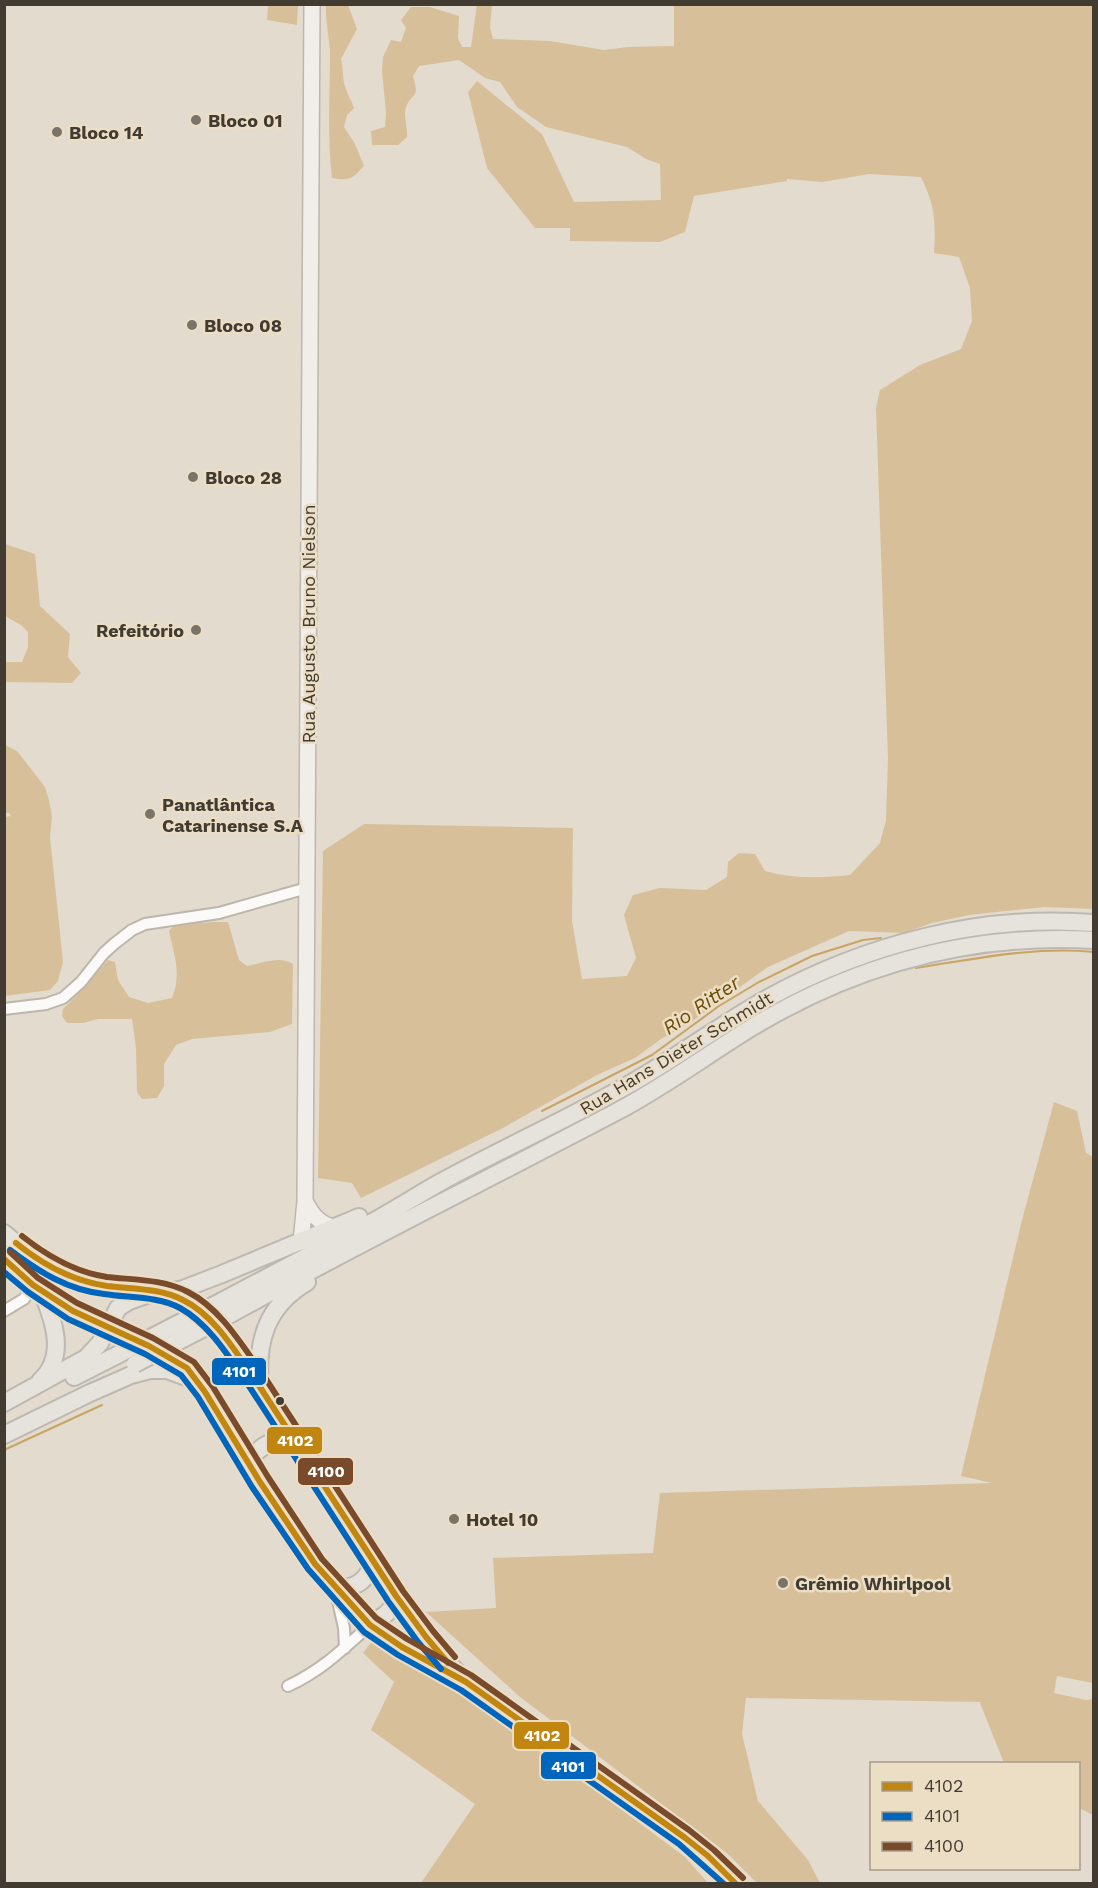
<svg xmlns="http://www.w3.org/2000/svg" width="1098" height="1888" font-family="'Work Sans',sans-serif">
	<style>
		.green { fill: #d7c099 }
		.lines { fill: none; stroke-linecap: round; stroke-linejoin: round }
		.stream { stroke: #c9a463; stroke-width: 2 }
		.street-casing { stroke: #bcb6ac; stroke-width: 14 }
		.secondary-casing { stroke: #bcb6ac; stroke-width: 18 }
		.primary-casing { stroke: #bdb9b2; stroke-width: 20 }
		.street { stroke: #fbfaf8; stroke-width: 10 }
		.secondary { stroke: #f1eeea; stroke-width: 15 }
		.primary { stroke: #e6e2dc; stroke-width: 16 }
		.primary-bridge-casing { stroke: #bdb9b2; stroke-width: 20; stroke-linecap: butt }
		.primary-bridge { stroke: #e6e2dc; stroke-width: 16 }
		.bus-1-casing { stroke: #ecddc5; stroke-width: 10 }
		.bus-2-casing { stroke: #ecddc5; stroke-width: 10 }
		.bus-3-casing { stroke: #ecddc5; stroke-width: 10 }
		.bus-1 { stroke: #c0860f; stroke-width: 6 }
		.bus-2 { stroke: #0065bd; stroke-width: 6 }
		.bus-3 { stroke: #7a4b2a; stroke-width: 6 }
		.poi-dot { fill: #7a7368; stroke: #ecddc5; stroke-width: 2 }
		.bus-dot { fill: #413b31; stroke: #ecddc5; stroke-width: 2 }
		.labels { text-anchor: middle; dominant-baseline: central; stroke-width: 5; stroke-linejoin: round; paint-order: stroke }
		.poi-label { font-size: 18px; font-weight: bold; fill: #413b31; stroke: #ecddc5; text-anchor: start }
		.street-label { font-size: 18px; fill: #413b31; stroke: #ecddc5 }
		.water-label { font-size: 20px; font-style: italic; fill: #6e4d07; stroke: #ecddc5 }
		.line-badge { stroke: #ecddc5; stroke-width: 2 }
		.badge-label { font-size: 16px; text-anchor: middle; font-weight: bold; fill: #fff }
	</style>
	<rect width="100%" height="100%" fill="#e3dbce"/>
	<!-- green -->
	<path class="green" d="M477 4 492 5 490 27 493 39 550 41 604 50 628 47 674 46V5H1093V909L1044 907 969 915 932 923 904 933 849 931 768 967 691 1022 661 1039 635 1058 599 1074 501 1129 361 1198 352 1183 318 1178 323 851 364 824 573 828 572 921 582 979 627 976 636 958 624 915 633 895 660 888 706 890 727 877 728 862 739 853 755 854 765 871C794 879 820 878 850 875L880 843 886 820 888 759 876 408 880 390 920 365 961 349 972 321 970 288 959 257 934 253C936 222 935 206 921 177L869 174 822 182 787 179V181L694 196 685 232 660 242 570 241V228H535L487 168 468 92 477 81 542 134 574 202 661 200 660 164 646 159 627 147 546 127 517 107 500 82 485 78 459 60 419 66 413 76C420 100 413 91 406 107 403 116 408 128 407 137L398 145H372L371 131 385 127 386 113 382 71 383 57 391 40 401 42 406 28 401 20 411 7H430L459 16 458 38 462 47H471Z
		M268 5H298L297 25 267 20Z
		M326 5H348L357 29 341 59C344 69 342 80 346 89 348 96 352 101 354 108L347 115 344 127 355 144 364 166C352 179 350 181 332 178 327 136 330 94 330 51 329 35 325 20 326 5Z
		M5 544 35 554 40 606 70 634 68 657 81 673 72 683 5 682V662H22L28 647V632L21 625 5 616Z
		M5 745 17 751 45 787 49 800 52 817 50 837 63 962 58 981 50 990 5 996 4 817 11 816 9 813H5Z
		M214 922H228L239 960 247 966C261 964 279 955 293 964L292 1024 270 1032 192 1039 176 1045 164 1064V1086L157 1098 142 1099 137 1092 136 1048 132 1019H98L83 1023H67L62 1016 63 1009 86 986 108 960 115 962 118 980 129 997 148 1003 172 998C182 973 174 955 169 931L174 925Z
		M1054 1102 1077 1111 1086 1153 1093 1157V1683L1057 1676 1054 1693 1086 1700 1093 1699V1815L1079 1808 1078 1764 1004 1763 980 1703 981 1702 746 1698 742 1734 758 1801 808 1860 820 1883H757L728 1854 520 1697 426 1612 496 1608 493 1558 653 1553 660 1493 992 1483 961 1476 1022 1220Z
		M373 1640 487 1710 685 1857 708 1883H421L475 1804 371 1730 394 1682 363 1653Z"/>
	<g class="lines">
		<!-- stream -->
		<path class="stream" d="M916 968C975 959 1034 946 1094 952
			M542 1111 652 1055 719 1006 759 982 812 956 863 940 881 938
			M4 1450 102 1405"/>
		<!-- street casing -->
		<g class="street-casing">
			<path id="street" d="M4 1009 46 1004 63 998 81 982 104 953 114 944 132 930 145 924 219 913 307 888
				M4 1311 24 1299 33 1285
				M336 1592 344 1628 345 1648
				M288 1686C322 1670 342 1650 370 1625"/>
		</g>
		<!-- secondary casing -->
		<g class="secondary-casing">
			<path id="secondary" d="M305 1201C313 1216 318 1222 334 1228
				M301 1242 305 1201 312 4"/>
		</g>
		<!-- primary casing -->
		<g class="primary-casing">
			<path id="primary" d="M4 1233C30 1256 57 1275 91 1283 124 1291 163 1285 192 1305 207 1316 218 1331 229 1346 251 1375 272 1404 291 1436 329 1495 366 1554 405 1612L426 1639 457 1672
				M4 1259 33 1285 73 1311 149 1346 187 1368 205 1392 260 1482 315 1564 335 1588 370 1625 402 1647 466 1682 684 1837 708 1856 737 1884
				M165 1293 183 1289 222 1274 359 1217
				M222 1301C273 1274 325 1247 376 1220 397 1208 418 1195 439 1183 501 1149 566 1120 628 1085 676 1058 720 1025 768 998 866 944 981 914 1094 923
				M229 1315C357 1244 487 1180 616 1112 664 1087 708 1054 754 1026 858 964 972 933 1094 940
				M74 1377 127 1350
				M40 1381C67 1357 54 1321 42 1292
				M260 1386C256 1342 266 1306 307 1282
				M4 1403 86 1358 100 1343 118 1308 129 1301 152 1293
				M4 1435 90 1393 131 1375 150 1370H167L189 1378
				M247 1462C260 1446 272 1439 293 1438
				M335 1588C355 1589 368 1581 373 1561
				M370 1625 386 1614 398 1601"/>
		</g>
		<!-- street -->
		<use href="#street" class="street"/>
		<!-- secondary -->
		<use href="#secondary" class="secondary"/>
		<!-- primary -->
		<use href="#primary" class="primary"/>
		<!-- primary-bridge casing -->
		<g class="primary-bridge-casing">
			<path id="primary-bridge" d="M127 1350 222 1301
				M135 1364 229 1315"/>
		</g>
		<!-- primary-bridge -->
		<use href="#primary-bridge" class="primary-bridge"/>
		<!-- bus-1 casing -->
		<g class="bus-1-casing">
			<path id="bus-1" d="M16 1243C43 1265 72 1281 107 1286 132 1289 160 1288 183 1300 214 1315 235 1351 254 1378L396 1596 426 1637 448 1663
				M4 1259 33 1285 73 1311 149 1346 187 1368 205 1392 260 1482 315 1564 370 1625 402 1647 466 1682 684 1837 708 1856 736 1884"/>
		</g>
		<!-- bus-2 casing -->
		<g class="bus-2-casing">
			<path id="bus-2" d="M10 1250C39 1272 68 1290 104 1294 129 1298 158 1296 180 1308 209 1324 229 1357 247 1383L388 1601 418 1642 441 1669
				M4 1272 28 1292 68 1319 145 1354 181 1375 198 1397 252 1487 308 1569 364 1632 398 1655 461 1690 679 1844 724 1884"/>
		</g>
		<!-- bus-3 casing -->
		<g class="bus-3-casing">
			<path id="bus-3" d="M22 1236C47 1256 74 1272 107 1277 134 1280 163 1279 188 1292 220 1308 242 1345 262 1373L403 1591 433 1631 455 1657
				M10 1252 38 1278 77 1303 153 1338 194 1362 213 1387 268 1477 322 1559 376 1618 407 1639 471 1675 689 1830 714 1850 743 1878"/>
		</g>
		<!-- bus-1 -->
		<use href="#bus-1" class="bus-1"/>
		<!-- bus-2 -->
		<use href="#bus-2" class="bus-2"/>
		<!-- bus-3 -->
		<use href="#bus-3" class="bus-3"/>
	</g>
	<!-- markers -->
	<g class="poi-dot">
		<circle cx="196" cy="120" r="6"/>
		<circle cx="57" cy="132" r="6"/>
		<circle cx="192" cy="325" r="6"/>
		<circle cx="193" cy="477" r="6"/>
		<circle cx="196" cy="630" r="6"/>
		<circle cx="150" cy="814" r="6"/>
		<circle cx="454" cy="1519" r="6"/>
		<circle cx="783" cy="1583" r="6"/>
	</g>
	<circle class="bus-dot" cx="280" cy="1401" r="5"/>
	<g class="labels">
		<!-- poi labels -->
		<g class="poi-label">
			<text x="208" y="120">Bloco 01</text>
			<text x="69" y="132">Bloco 14</text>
			<text x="204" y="325">Bloco 08</text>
			<text x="205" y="477">Bloco 28</text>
			<text x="184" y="630" text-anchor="end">Refeitório</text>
			<text x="162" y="804">Panatlântica<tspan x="162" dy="21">Catarinense S.A</tspan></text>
			<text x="466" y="1519">Hotel 10</text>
			<text x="795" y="1583">Grêmio Whirlpool</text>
		</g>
		<!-- street labels -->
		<g class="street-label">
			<text transform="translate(308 624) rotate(-90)">Rua Augusto Bruno Nielson</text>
			<text transform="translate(676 1053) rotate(-31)">Rua Hans Dieter Schmidt</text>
		</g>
		<!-- water labels -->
		<g class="water-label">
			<text transform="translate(701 1005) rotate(-34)">Rio Ritter</text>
		</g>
	</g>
	<g class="line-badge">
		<rect x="211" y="1357" width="56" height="29" rx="6" fill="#0065bd"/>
		<rect x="266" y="1426" width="57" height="29" rx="6" fill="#c0860f"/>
		<rect x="297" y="1457" width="57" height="29" rx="6" fill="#7a4b2a"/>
		<rect x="513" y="1721" width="57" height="29" rx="6" fill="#c0860f"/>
		<rect x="540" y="1751" width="57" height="29" rx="6" fill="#0065bd"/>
	</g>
	<g class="badge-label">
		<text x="239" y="1377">4101</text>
		<text x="295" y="1446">4102</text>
		<text x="326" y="1477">4100</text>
		<text x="542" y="1741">4102</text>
		<text x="568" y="1772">4101</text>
	</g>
	<!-- border -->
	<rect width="1098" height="1888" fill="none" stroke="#413b31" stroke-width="12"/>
	<!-- legend -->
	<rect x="870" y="1762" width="210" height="108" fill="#ecddc5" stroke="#a89c8a" stroke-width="1.5"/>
	<rect x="882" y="1782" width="30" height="9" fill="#c0860f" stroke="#a89c8a" stroke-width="1.5"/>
	<text x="924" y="1792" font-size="18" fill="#413b31">4102</text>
	<rect x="882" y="1812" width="30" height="9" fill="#0065bd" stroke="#a89c8a" stroke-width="1.5"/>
	<text x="924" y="1822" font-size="18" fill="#413b31">4101</text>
	<rect x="882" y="1842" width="30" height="9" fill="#7a4b2a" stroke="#a89c8a" stroke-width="1.5"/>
	<text x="924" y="1852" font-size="18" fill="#413b31">4100</text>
</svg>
